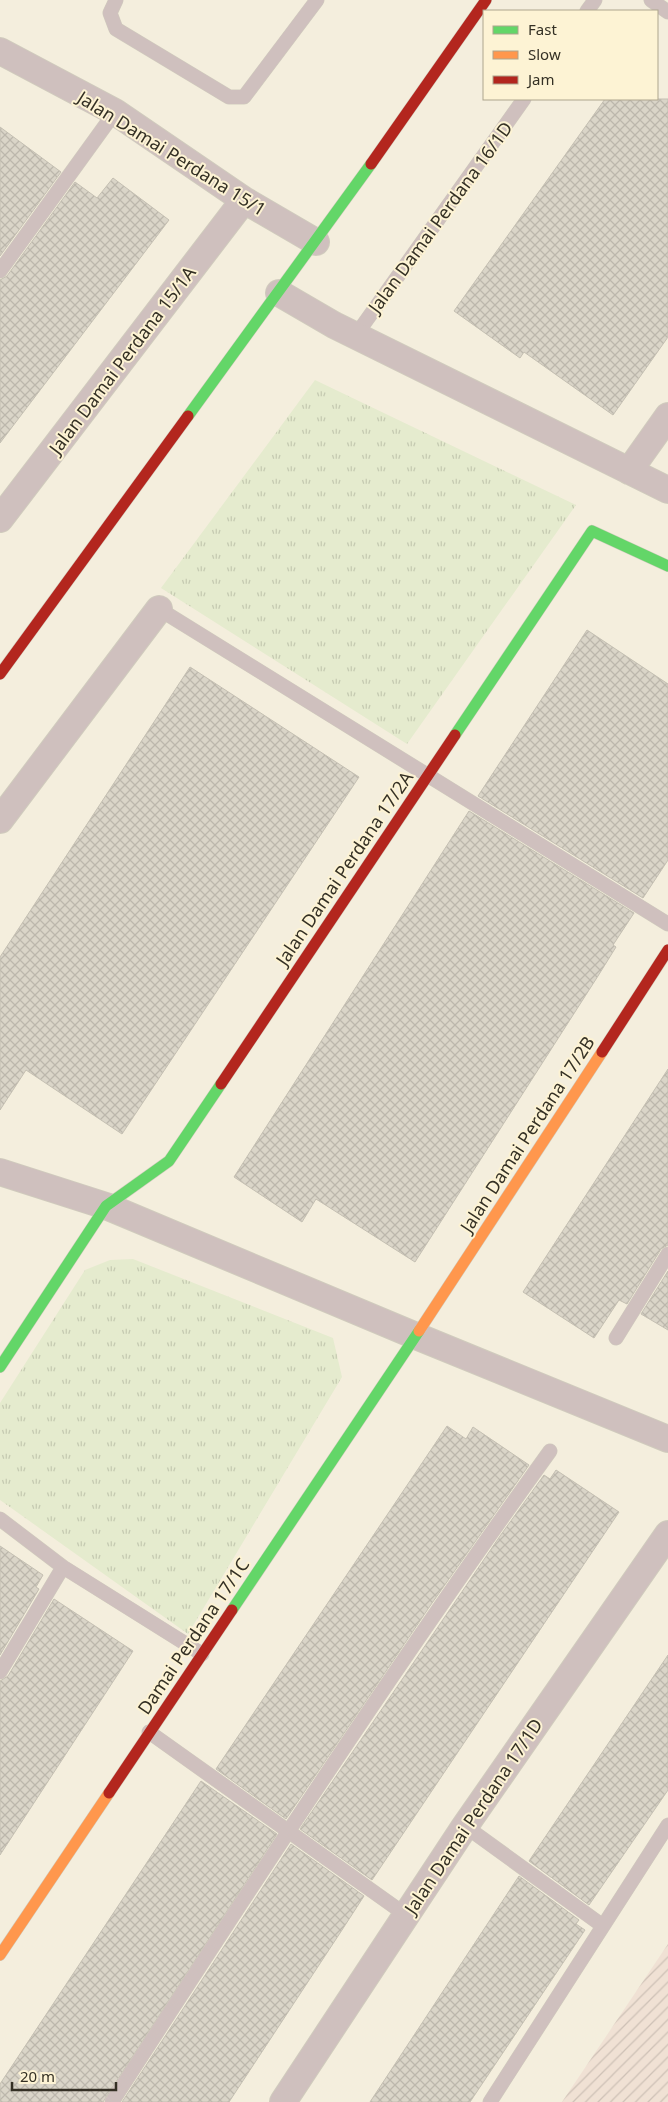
<svg xmlns="http://www.w3.org/2000/svg" width="668" height="2102" font-family="'Noto Sans',sans-serif">
	<style>
		.industrial { fill: url(#industrial-furrows) }
		.grass { fill: url(#grass-tufts) }
		.building { fill: url(#building-cross-hatch); stroke: #c4bfb2 }
		.lines { fill: none; stroke-linecap: round; stroke-linejoin: round }
		.lane-casing { stroke: #d0cbbd; stroke-width: 15 }
		.street-casing { stroke: #d0cbbd; stroke-width: 28 }
		.fast-casing { stroke: #d0cbbd; stroke-width: 12 }
		.slow-casing { stroke: #d0cbbd; stroke-width: 12 }
		.jam-casing { stroke: #d0cbbd; stroke-width: 12 }
		.lane { stroke: #cfc0be; stroke-width: 14 }
		.street { stroke: #cfc0be; stroke-width: 26 }
		.fast { stroke: #63d668; stroke-width: 11 }
		.slow { stroke: #ff974d; stroke-width: 11 }
		.jam { stroke: #b3261e; stroke-width: 11 }
		.labels { text-anchor: middle; dominant-baseline: central; stroke-width: 4; stroke-linejoin: round; paint-order: stroke }
		.street-label { font-size: 18px; fill: #343024; stroke: #fdf3d4 }
	</style>
	<defs>
		<pattern id="industrial-furrows" width="10" height="10" patternUnits="userSpaceOnUse" patternTransform="scale(1.25)"><rect width="10" height="10" fill="#f0e1d4"/><path d="M-1 1l2-2M0 10L10 0M9 11l2-2" fill="none" stroke="#cec1b6"/></pattern>
		<pattern id="grass-tufts" width="24" height="20" patternUnits="userSpaceOnUse" patternTransform="scale(1.25)"><rect width="24" height="20" fill="#e5ebce"/><path d="M3 7l-1-3M5 7V3M7 7l1-3M15 17l-1-3M17 17v-4M19 17l1-3" fill="none" stroke="#c5cab1"/></pattern>
		<pattern id="building-cross-hatch" width="8" height="8" patternUnits="userSpaceOnUse" patternTransform="scale(1.25)"><rect width="8" height="8" fill="#dad5c8"/><path d="M0 0l8 8M0 8l8-8" fill="none" stroke="#bcb7ac"/></pattern>
	</defs>
	<rect width="100%" height="100%" fill="#f4eedd"/>
	<!-- industrial -->
	<path class="industrial" d="M668 1944V2102H562Z"/>
	<!-- grass -->
	<path class="grass" d="M315 380 576 505 407 744 161 588Z
		M133 1259 333 1338 342 1377 188 1634 0 1500V1403L85 1270 110 1260Z"/>
	<!-- building -->
	<path class="building" d="M605 99H668V337L613 415 524 352 520 358 454 311Z
		M0 127 61 172 0 256Z
		M113 178 169 220 0 443V280L7 276 75 182 97 198Z
		M587 630 668 684V860L643 898 478 796Z
		M190 667 359 777 122 1134 26 1070 0 1110V957Z
		M469 811 634 913 613 945 616 947 598 976 415 1262 316 1199 302 1222 234 1177Z
		M668 1069V1245L661 1249 627 1304 619 1300 594 1338 523 1292Z
		M668 1271V1330L641 1314Z
		M447 1426 466 1439 473 1427 529 1465 430 1606 286 1819 216 1769Z
		M556 1470 619 1512 372 1880 300 1829 500 1536 544 1475 550 1479Z
		M0 1546 43 1575 36 1587 39 1589 0 1655Z
		M54 1599 133 1651 0 1855V1681L8 1676Z
		M668 1655V1790L589 1905 529 1861Z
		M201 1781 277 1834 103 2102H0V2084Z
		M291 1844 364 1896 342 1930 229 2102H122Z
		M519 1876 579 1920 576 1924 585 1930 470 2102H370Z"/>
	<g class="lines">
		<!-- lane casing -->
		<g class="lane-casing">
			<path id="lane" d="M116 0 110 13 116 29 229 97H244L317 0
				M651 0 668 12
				M587 11 595 0
				M0 271 115 112
				M356 335 524 99
				M159 609 668 924
				M616 1338 668 1254
				M0 1519 63 1567 202 1654
				M0 1672 63 1567
				M149 1732 406 1915
				M465 1826 603 1926
				M112 2102C254 1882 397 1663 550 1451
				M490 2102 668 1825"/>
		</g>
		<!-- street casing -->
		<g class="street-casing">
			<path id="street" d="M0 51 115 112 244 200 316 242
				M279 293 334 325 668 490
				M629 471 668 416
				M0 519 244 200
				M0 820 159 609
				M0 1172 106 1206 416 1336 668 1439
				M283 2102 465 1826 668 1534"/>
		</g>
		<!-- fast casing -->
		<g class="fast-casing">
			<path id="fast" d="M188 416 371 164
				M455 735 592 531 668 566
				M0 1367 106 1206 169 1161 221 1084
				M232 1610 419 1331"/>
		</g>
		<!-- slow casing -->
		<g class="slow-casing">
			<path id="slow" d="M419 1331 602 1052
				M0 1955 109 1793"/>
		</g>
		<!-- jam casing -->
		<g class="jam-casing">
			<path id="jam" d="M371 164 486 0
				M0 674 188 416
				M602 1052 668 950
				M221 1084 455 735
				M109 1793 232 1610"/>
		</g>
		<!-- lane -->
		<use href="#lane" class="lane"/>
		<!-- street -->
		<use href="#street" class="street"/>
		<!-- fast -->
		<use href="#fast" class="fast"/>
		<!-- slow -->
		<use href="#slow" class="slow"/>
		<!-- jam -->
		<use href="#jam" class="jam"/>
	</g>
	<g class="labels">
		<!-- street labels -->
		<g class="street-label">
			<text transform="translate(172 153) rotate(32)">Jalan Damai Perdana 15/1</text>
			<text transform="translate(440 217) rotate(-54)">Jalan Damai Perdana 16/1D</text>
			<text transform="translate(122 360) rotate(-53)">Jalan Damai Perdana 15/1A</text>
			<text transform="translate(344 868) rotate(-56)">Jalan Damai Perdana 17/2A</text>
			<text transform="translate(527 1134) rotate(-57)">Jalan Damai Perdana 17/2B</text>
			<text transform="translate(193 1636) rotate(-56)">Damai Perdana 17/1C</text>
			<text transform="translate(473 1816) rotate(-56)">Jalan Damai Perdana 17/1D</text>
		</g>
	</g>
	<!-- legend -->
	<rect x="483" y="10" width="175" height="90" fill="#fdf3d4" stroke="#ada58e"/>
	<rect x="493" y="26" width="25" height="8" fill="#63d668" stroke="#ada58e"/>
	<text x="528" y="35" font-size="15" fill="#343024">Fast</text>
	<rect x="493" y="51" width="25" height="8" fill="#ff974d" stroke="#ada58e"/>
	<text x="528" y="60" font-size="15" fill="#343024">Slow</text>
	<rect x="493" y="76" width="25" height="8" fill="#b3261e" stroke="#ada58e"/>
	<text x="528" y="85" font-size="15" fill="#343024">Jam</text>
	<!-- scale -->
	<path d="M12 2082v8h104v-8" fill="none" stroke="#343024" stroke-width="2.5"/>
	<text x="20" y="2082" font-size="15" fill="#343024" stroke="#fdf3d4" stroke-width="4" paint-order="stroke">20 m</text>
</svg>
